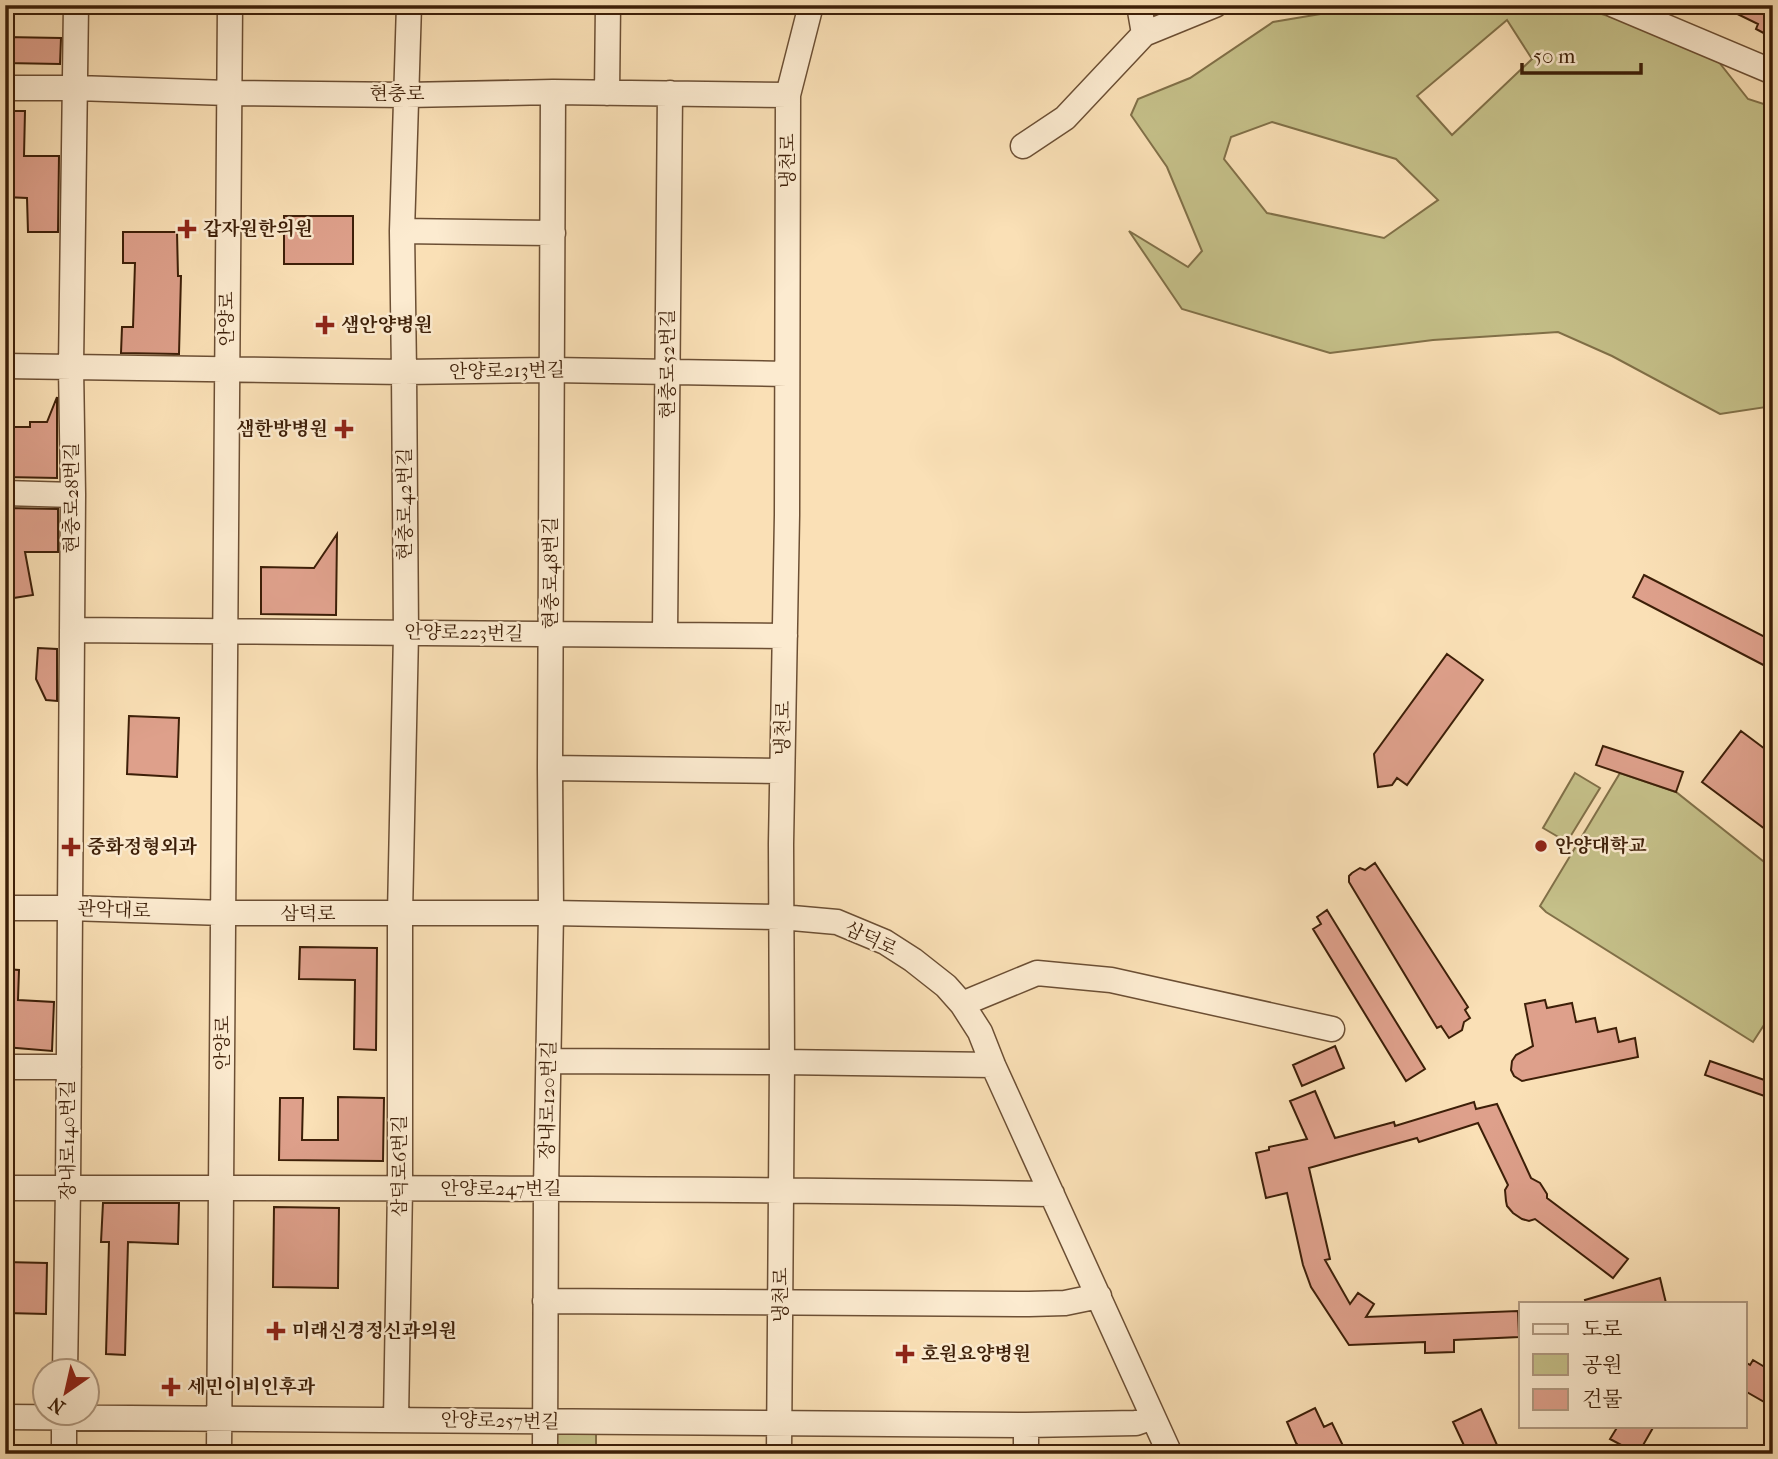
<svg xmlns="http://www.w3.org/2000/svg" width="1778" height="1459" font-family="'IM FELL French Canon','Noto Serif KR',serif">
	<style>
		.green { fill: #c5c089; stroke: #817048; stroke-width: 2; fill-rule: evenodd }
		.building { fill: #dea08b; stroke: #3d1f08; stroke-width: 2 }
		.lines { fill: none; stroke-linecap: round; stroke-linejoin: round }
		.minor-casing { stroke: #6c4f34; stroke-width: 27 }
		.minor { stroke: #fcebd0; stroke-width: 24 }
		.poi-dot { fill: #8f2418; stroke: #fcebd0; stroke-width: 2.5 }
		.labels { text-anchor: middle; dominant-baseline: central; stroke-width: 5; stroke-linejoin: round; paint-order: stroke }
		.street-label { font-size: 19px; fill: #3d1f08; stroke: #fcebd0 }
		.poi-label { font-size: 19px; font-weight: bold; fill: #3d1f08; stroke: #fcebd0; text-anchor: start }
	</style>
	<rect width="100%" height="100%" fill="#fae0b6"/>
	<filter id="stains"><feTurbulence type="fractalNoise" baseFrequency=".00286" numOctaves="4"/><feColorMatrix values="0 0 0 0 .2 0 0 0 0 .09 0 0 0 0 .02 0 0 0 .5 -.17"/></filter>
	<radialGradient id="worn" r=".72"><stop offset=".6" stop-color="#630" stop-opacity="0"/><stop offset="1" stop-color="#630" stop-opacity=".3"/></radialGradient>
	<!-- green -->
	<path class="green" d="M1374 5H1573L1707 47 1748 99 1773 107V406L1720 414 1612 356 1558 332 1433 340 1330 353 1182 309 1129 231 1188 267 1202 251 1167 167 1131 115 1138 99 1190 78 1273 22ZM1507 20 1532 59 1452 135 1417 96ZM1272 122 1396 159 1438 200 1384 238 1267 213 1224 159 1231 137Z
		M1575 773 1600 788 1567 842 1543 828Z
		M1620 773 1676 792 1773 869V1011L1753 1042 1546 912 1540 906Z
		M553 1426 596 1428V1454H553Z"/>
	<!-- building -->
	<path class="building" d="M1719 5H1773V38L1756 29 1758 24Z
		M5 37 61 38 60 64 5 63Z
		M5 111H25L24 156H59L58 232H28L27 198 5 197Z
		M284 216H353V264H284Z
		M123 232H177L178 276H181L179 354 121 353 122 327H133L135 263H123Z
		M57 397V478L5 477V427H30V422H47Z
		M5 508 58 509V552H25L33 595 7 599 5 587Z
		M337 534 336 615 261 614V567L314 568Z
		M1644 575 1773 641V670L1633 597Z
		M38 648 57 649V701L46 700 36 679Z
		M1447 654 1483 680 1407 785 1397 778 1392 785 1378 787 1374 754Z
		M129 716 179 718 177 777 127 774Z
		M1741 731 1773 755V835L1702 782Z
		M1603 746 1683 772 1676 792 1596 765Z
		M1375 863 1468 1007 1465 1010 1470 1018 1464 1022 1462 1030 1449 1038 1441 1026 1437 1028 1349 882V876L1352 873 1360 868 1365 870Z
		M1327 910 1425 1069 1406 1081 1313 929 1321 924 1317 917Z
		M300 947 377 948 376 1050 354 1049 355 980 299 979Z
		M5 969 19 970 18 1000 54 1002 52 1051 5 1047Z
		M1545 1000 1547 1008 1572 1003 1576 1022 1595 1018 1598 1032 1616 1028 1619 1042 1635 1038 1638 1057 1522 1081 1514 1076 1511 1070 1512 1061 1516 1055 1533 1046 1525 1004Z
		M1335 1046 1344 1068 1302 1086 1293 1065Z
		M1710 1061 1773 1083V1099L1705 1075Z
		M1315 1091 1335 1138 1394 1122 1395 1126 1474 1102 1476 1109 1497 1104 1531 1178 1540 1183 1547 1194V1198L1628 1259 1613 1278 1535 1219 1529 1221 1522 1219 1513 1213 1507 1206 1506 1201 1505 1190 1508 1185 1478 1123 1419 1142 1417 1138 1309 1168 1330 1259 1325 1260 1350 1304 1358 1293 1374 1304 1366 1317 1518 1311 1519 1337 1454 1340V1352L1425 1353V1342L1349 1345 1311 1287 1303 1265 1287 1193 1266 1198 1256 1153 1269 1150V1147L1307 1139 1290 1101Z
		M338 1097 384 1098 383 1161 279 1160 280 1098H303L302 1140H338Z
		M103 1203H179L178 1244 128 1242 125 1355 106 1354 109 1242H101Z
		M274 1207 339 1208 338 1288 273 1287Z
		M5 1262 47 1263 46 1314 6 1313Z
		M1660 1278 1666 1303H1586L1585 1300Z
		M1753 1360 1773 1372V1407L1745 1391V1362L1750 1365Z
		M1315 1408 1324 1427 1332 1423 1347 1454H1312L1308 1446 1301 1449 1296 1443 1287 1422Z
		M1481 1409 1501 1454H1468L1453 1422Z
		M1618 1426H1654L1638 1454 1610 1439Z"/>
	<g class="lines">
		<!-- minor casing -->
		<g class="minor-casing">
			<path id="minor" d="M1139 5 1144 34
				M1614 5 1773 72
				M5 88H76L228 93 406 95 553 92 788 95
				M607 93 608 5
				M1023 146 1065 118 1144 34 1215 5
				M402 231 553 233
				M5 366 404 372 552 370 787 374
				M5 493 73 495
				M72 630 785 636
				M665 634 670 93
				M550 768 782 771
				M5 908H69L224 913H551L781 917 837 922 885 942 913 960 946 986 962 1004 980 1032 993 1065 1170 1454
				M962 1004 1037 973 1111 980 1332 1029
				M549 1061 782 1062 993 1065
				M5 1067H69
				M5 1188C354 1188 703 1188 1052 1194
				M545 1301 1029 1304 1065 1303 1099 1296
				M65 1372 68 1188 73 495 71 366 76 5
				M64 1414V1454
				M5 1417 1026 1425 1136 1423 1153 1417
				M396 1419 400 1188V914L406 633 404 372 402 231 409 5
				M219 1454 230 5
				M545 1454 546 1189 551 913 550 768 553 92
				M779 1454 782 1062 781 844 787 515 788 95 811 5
				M1026 1454V1425"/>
		</g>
		<!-- minor -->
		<use href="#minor" class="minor"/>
	</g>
	<!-- markers -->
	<g class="poi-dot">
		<path d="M183.5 218.5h7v7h7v7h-7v7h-7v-7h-7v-7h7z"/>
		<path d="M321.5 314.5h7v7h7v7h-7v7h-7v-7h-7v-7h7z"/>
		<path d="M340.5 418.5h7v7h7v7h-7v7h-7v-7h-7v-7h7z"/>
		<circle cx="1541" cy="846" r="7"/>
		<path d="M67.5 836.5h7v7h7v7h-7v7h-7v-7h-7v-7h7z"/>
		<path d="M272.5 1320.5h7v7h7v7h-7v7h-7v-7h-7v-7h7z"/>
		<path d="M901.5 1343.5h7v7h7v7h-7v7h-7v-7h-7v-7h7z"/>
		<path d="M167.5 1376.5h7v7h7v7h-7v7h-7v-7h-7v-7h7z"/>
	</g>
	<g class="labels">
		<!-- street labels -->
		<g class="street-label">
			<text x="397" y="94">현충로</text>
			<text transform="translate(788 161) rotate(-90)">냉천로</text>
			<text transform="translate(227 319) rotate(-90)">안양로</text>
			<text transform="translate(668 364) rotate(-90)">현충로52번길</text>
			<text transform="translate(507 371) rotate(-1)">안양로213번길</text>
			<text transform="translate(72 498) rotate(-90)">현충로28번길</text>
			<text transform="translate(405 504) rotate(-90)">현충로42번길</text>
			<text transform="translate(551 573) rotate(-90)">현충로48번길</text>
			<text transform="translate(464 633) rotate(1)">안양로223번길</text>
			<text transform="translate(783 728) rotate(-89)">냉천로</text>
			<text transform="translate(114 910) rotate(2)">관악대로</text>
			<text x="308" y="914">삼덕로</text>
			<text transform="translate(871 939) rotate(25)">삼덕로</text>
			<text transform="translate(223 1043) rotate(-90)">안양로</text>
			<text transform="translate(548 1100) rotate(-89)">장내로120번길</text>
			<text transform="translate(68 1140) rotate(-90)">장내로140번길</text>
			<text transform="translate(400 1166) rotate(-90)">삼덕로6번길</text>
			<text x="501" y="1189">안양로247번길</text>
			<text transform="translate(781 1295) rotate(-90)">냉천로</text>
			<text transform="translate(500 1421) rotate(1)">안양로257번길</text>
		</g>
		<!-- poi labels -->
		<g class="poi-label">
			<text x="203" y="229">갑자원한의원</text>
			<text x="341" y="325">샘안양병원</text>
			<text x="328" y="429" text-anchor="end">샘한방병원</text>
			<text x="1555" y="846">안양대학교</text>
			<text x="87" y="847">중화정형외과</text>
			<text x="292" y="1331">미래신경정신과의원</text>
			<text x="921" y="1354">호원요양병원</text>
			<text x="187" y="1387">세민이비인후과</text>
		</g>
	</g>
	<!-- margin -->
	<rect width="1778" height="1459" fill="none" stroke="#fae0b6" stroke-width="28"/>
	<rect x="7" y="7" width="1764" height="1445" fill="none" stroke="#3d1f08" stroke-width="3.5"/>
	<rect x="14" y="14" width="1750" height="1431" fill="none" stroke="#3d1f08" stroke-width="2"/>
	<!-- legend -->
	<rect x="1519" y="1302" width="228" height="126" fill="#fcebd0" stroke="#b09980" stroke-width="2"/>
	<rect x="1533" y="1324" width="35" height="10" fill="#fcebd0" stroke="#b09980" stroke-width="2"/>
	<text x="1582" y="1336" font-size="21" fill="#3d1f08">도로</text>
	<rect x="1533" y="1354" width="35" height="21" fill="#c5c089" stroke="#b09980" stroke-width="2"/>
	<text x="1582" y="1372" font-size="21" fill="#3d1f08">공원</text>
	<rect x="1533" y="1389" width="35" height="21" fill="#dea08b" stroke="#b09980" stroke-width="2"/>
	<text x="1582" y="1406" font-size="21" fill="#3d1f08">건물</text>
	<!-- north arrow -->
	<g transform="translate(66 1392) rotate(214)"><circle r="33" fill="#fcebd0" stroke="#b09980" stroke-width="2"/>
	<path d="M0-5L12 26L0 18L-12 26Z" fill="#8f2418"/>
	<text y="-10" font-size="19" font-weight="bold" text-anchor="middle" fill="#3d1f08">N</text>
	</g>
	<!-- scale -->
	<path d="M1522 63v10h119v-10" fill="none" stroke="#3d1f08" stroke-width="3.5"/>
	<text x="1533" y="63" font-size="21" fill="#3d1f08" stroke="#fcebd0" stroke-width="5" paint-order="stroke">50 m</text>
	<rect width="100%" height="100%" filter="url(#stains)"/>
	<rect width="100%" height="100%" fill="url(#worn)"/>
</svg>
